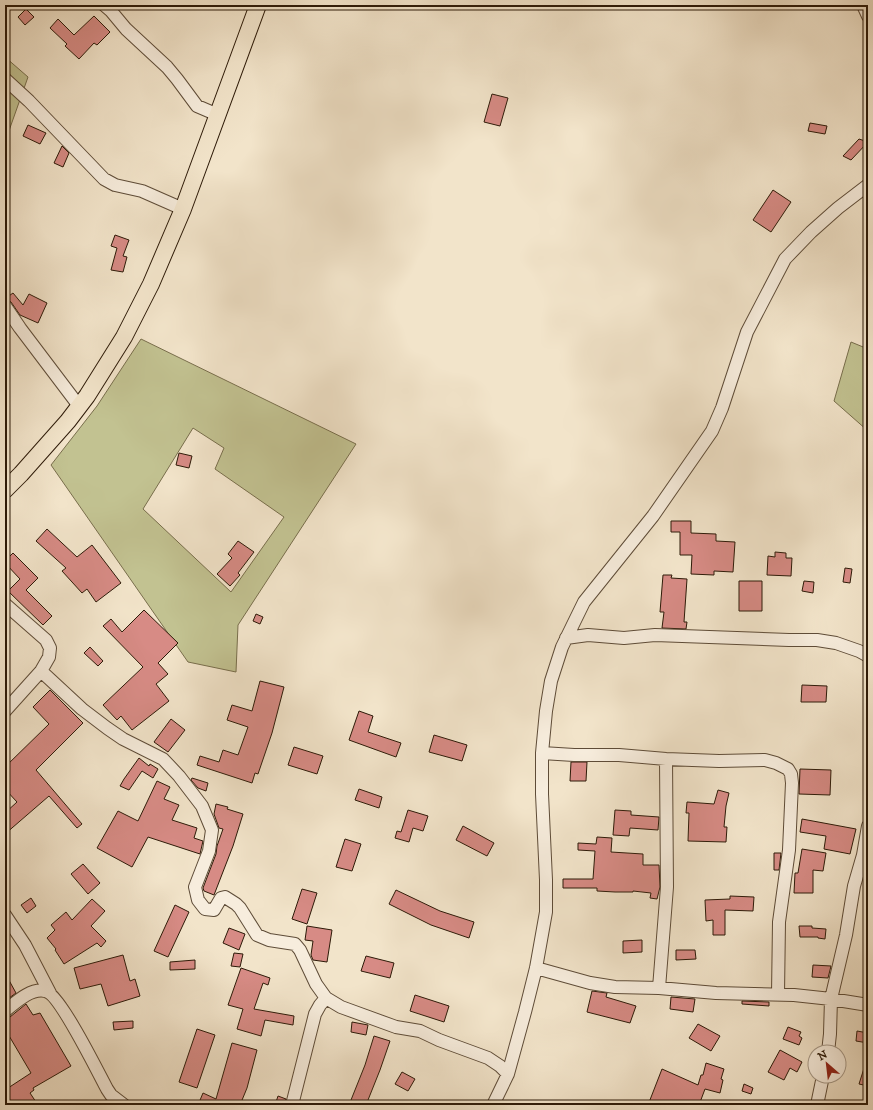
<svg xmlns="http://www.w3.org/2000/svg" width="873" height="1110" font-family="'IM FELL DW Pica',serif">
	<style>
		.green { fill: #c2c291; stroke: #786e4c; fill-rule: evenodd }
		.building { fill: #d78b85; stroke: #2d1a08 }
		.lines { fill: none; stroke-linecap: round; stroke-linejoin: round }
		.minor-casing { stroke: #5e4c38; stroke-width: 14 }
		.major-casing { stroke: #2d1a08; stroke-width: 18 }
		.minor { stroke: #f7eddd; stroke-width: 12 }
		.major { stroke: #f2e4ca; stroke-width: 16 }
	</style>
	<rect width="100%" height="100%" fill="#f2e4ca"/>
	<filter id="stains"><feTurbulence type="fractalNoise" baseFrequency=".005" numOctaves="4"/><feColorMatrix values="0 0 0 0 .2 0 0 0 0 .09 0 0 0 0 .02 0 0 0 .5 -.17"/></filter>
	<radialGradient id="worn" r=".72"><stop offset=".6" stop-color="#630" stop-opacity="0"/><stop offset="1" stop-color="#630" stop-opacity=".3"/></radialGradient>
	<!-- green -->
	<path class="green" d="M5 57 28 77 5 142Z
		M141 339 356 444 238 625 236 672 188 662 51 465 97 406ZM193 428 224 448 215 469 284 517 231 592 143 509Z
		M851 342 868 349V431L834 401Z"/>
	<!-- building -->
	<path class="building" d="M26 9 34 17 25 25 18 17Z
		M94 16 110 32 97 45 94 43 79 59 65 46 67 44 50 28 58 19 74 35Z
		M492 94 508 98 500 126 484 122Z
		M810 123 827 126 825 134 808 131Z
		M28 125 46 133 40 144 23 136Z
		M859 139 868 142 851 160 843 156Z
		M62 146 69 153 63 167 54 163Z
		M773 190 791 202 771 232 753 220Z
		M115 235 129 240 123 256 127 257 123 272 111 270 117 248 111 246Z
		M13 293 23 305 29 294 47 303 38 323 20 315 11 302 7 299 6 298Z
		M179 453 192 456 189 468 176 465Z
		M671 521H691V533L716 534V541L735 542 733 572 714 571V575L691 574 692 555H680V532H671Z
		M47 529 77 557 92 545 121 583 96 602 87 589 82 593 62 571 66 568 36 541Z
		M238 541 254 552 238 573 240 575 230 586 217 574 232 558 228 554Z
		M775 552 786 553V558H792L791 576 767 575 768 556 775 557Z
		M13 553 38 578 26 590 52 616 43 625 8 591 20 579 5 563V561Z
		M845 568 852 569 850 583 843 582Z
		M663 575H672L671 578 687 579 684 622H687L686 629 662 628 664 612H660Z
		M739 581H762V611H739Z
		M804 581 814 582 813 593 802 591Z
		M144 610 178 643 158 663 168 674 156 684 169 701 132 730 121 716 117 720 103 705 143 667 103 626 111 619 122 632Z
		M256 614 263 617 260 624 253 621Z
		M90 647 103 661 98 666 84 653Z
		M260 681 284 687 272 733 258 774 255 773 252 783 197 765 200 756 219 762 223 750 238 755 248 727 227 720 232 705 252 711Z
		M802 685 827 686 826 702H801Z
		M50 690 83 723 36 770 82 824 77 828 49 796 5 834V813L17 802 5 789V767L49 724 33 707Z
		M359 711 373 716 368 732 401 743 396 757 349 740Z
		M171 719 185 730 168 752 154 742Z
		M434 735 467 745 462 761 429 752Z
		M294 747 323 756 317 774 288 765Z
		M139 758 149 766 150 764 158 769 153 778 142 771 129 790 120 786 124 779Z
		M571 762H587L586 781H570Z
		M800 769 831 770 830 795 799 794Z
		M192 778 208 783 206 791 198 788 191 780Z
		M157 781 170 787 164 799 179 805 172 820 197 828 194 838 203 841 200 854 148 837 132 867 97 848 118 811 138 821Z
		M359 789 382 797 379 808 355 800Z
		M718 790 729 793 726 806 724 827H727L726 842 688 841 689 813H686L687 802 714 804Z
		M216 804 228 807 227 809 243 814 233 846 214 895 204 891 203 888 216 854 217 846 223 829 219 828 214 814Z
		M408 810 428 816 423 831 413 828 409 842 395 838 397 831 401 832Z
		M615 810 631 811V815L659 817 658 830 630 828 629 836 613 835Z
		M802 819 856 829 850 854 824 849 826 836 800 832Z
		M463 826 494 843 487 856 456 840Z
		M597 837 612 838 611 852 643 854V865H659L660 887 657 899 650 898 651 893 633 891V892H615L597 891V888H563V879H593L595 851 578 850V843L596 844Z
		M345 839 361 844 352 871 336 867Z
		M802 849 826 853 823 871 813 870V893H794L795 873H798Z
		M774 853H781L779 870H774Z
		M83 864 100 883 88 894 71 874Z
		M302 889 317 893 307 924 292 919Z
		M396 890 440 911 474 922 469 938 431 925 389 904Z
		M730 896 754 897 753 911 725 910V935H713V920L706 921 705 900 730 899Z
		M31 898 36 906 27 913 21 905Z
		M92 899 105 911 91 926 106 941 101 947 97 943 64 964 55 950 56 949 47 938 55 930 51 925 66 912 72 920Z
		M175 905 189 912 168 957 154 951Z
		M307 926 332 930 327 962 313 960 311 955 313 941 305 940Z
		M799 926H812V928L826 929 825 939 818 938V937H800Z
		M229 928 245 934 239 950 223 943Z
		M642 940V952L623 953V941Z
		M676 950H695L696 959 676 960Z
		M234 953 243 954 240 967 231 966Z
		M123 955 130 981 135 979 140 996 108 1006 101 984 80 989 74 968Z
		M366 956 394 963 390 978 361 971Z
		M195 960V969L170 970V962Z
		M813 965 831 966 828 978 812 977Z
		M241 968 270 978 268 985 263 983 254 1009 294 1016 293 1025 265 1020 261 1036 237 1029 243 1009 228 1005Z
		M5 973 16 993 5 1001Z
		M592 991 607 993 606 997 636 1006 630 1023 587 1012Z
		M415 995 449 1006 444 1022 410 1011Z
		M671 997 695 999 693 1012 670 1009Z
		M742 1001 769 1002V1006L742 1004Z
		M26 1004 33 1015 40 1013 71 1066 33 1088 34 1090 30 1093 38 1105H5V1090L31 1073 5 1029V1018L10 1017Z
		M133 1021V1028L114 1030 113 1022Z
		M352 1022 368 1025 366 1035 351 1032Z
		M698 1024 720 1036 711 1051 689 1038Z
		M788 1027 801 1032 799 1036 802 1038 799 1045 783 1039Z
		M197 1029 215 1035 197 1088 179 1082Z
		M857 1031 868 1033V1043L856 1041Z
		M374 1036 390 1041 380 1070 366 1105H349L365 1065Z
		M232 1043 257 1050 247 1088 240 1105H198L203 1093 216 1099Z
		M780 1050 802 1062 797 1072 790 1068 784 1080 768 1072Z
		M866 1062H868V1086L859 1084Z
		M706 1063 724 1069 721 1079 723 1080 720 1093 705 1089 699 1105H648L662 1069 698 1085 701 1075H703Z
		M402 1072 415 1079 408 1091 395 1084Z
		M744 1084 753 1088 751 1094 742 1091Z
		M278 1096 286 1099 285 1105H275Z"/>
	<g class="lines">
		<!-- minor casing -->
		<g class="minor-casing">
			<path id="minor" d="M104 5 111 11 126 29 167 67 177 79 197 106 218 115
				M863 5 868 16
				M5 79 29 101 104 179 115 185 142 191 183 209
				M5 306 20 328 79 406
				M5 604 46 640 50 648 49 657 41 671 5 711
				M566 638 588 635 624 638 655 635 789 640H817L836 643 859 651 868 656
				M41 671 82 709 107 728 123 739 163 759 179 776 202 806 212 830 209 851 195 887 198 900 205 909 214 910 221 898 225 897 236 904 240 908 257 935 269 940 295 944 300 950 316 984 326 998 341 1007 396 1027 420 1031 439 1040 488 1058 500 1066 508 1074
				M542 753 574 755H619L666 759 719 761 765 760 776 763 788 769 791 774 792 783 789 850 779 922 778 994
				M868 826 863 855 854 886 846 935 831 999 868 1005
				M5 915 25 945 50 993
				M536 968 590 983 615 987 659 988 716 993 794 995 831 999 830 1034 828 1052
				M659 988 667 887 666 759
				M5 1011C15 1003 30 988 45 991 59 993 99 1074 107 1089L111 1095 124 1105
				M292 1105 315 1014 320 1005 326 998
				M493 1105 508 1074 525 1012 536 968 546 912V880L542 794V753L546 711 551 681 562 647 584 602 653 516 712 431 722 408 747 332 785 259 811 232 838 208 868 185
				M817 1105 823 1076"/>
		</g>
		<!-- major casing -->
		<g class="major-casing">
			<path id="major" d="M5 490 21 474 68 421 87 396 124 337 151 284 183 209 258 5"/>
		</g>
		<!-- minor -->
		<use href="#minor" class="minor"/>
		<!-- major -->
		<use href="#major" class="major"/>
	</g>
	<!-- margin -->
	<rect width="873" height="1110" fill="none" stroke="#f2e4ca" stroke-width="20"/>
	<rect x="6" y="6" width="861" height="1098" fill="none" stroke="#2d1a08" stroke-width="2"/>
	<rect x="10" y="10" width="853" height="1090" fill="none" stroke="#2d1a08"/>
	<!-- north arrow -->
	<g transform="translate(827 1064) rotate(332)"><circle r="19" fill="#f7eddd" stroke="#a69988"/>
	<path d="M0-3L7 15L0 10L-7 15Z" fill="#8f2418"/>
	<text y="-6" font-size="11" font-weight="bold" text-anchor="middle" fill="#2d1a08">N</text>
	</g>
	<rect width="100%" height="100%" filter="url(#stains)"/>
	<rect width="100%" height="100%" fill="url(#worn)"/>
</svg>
